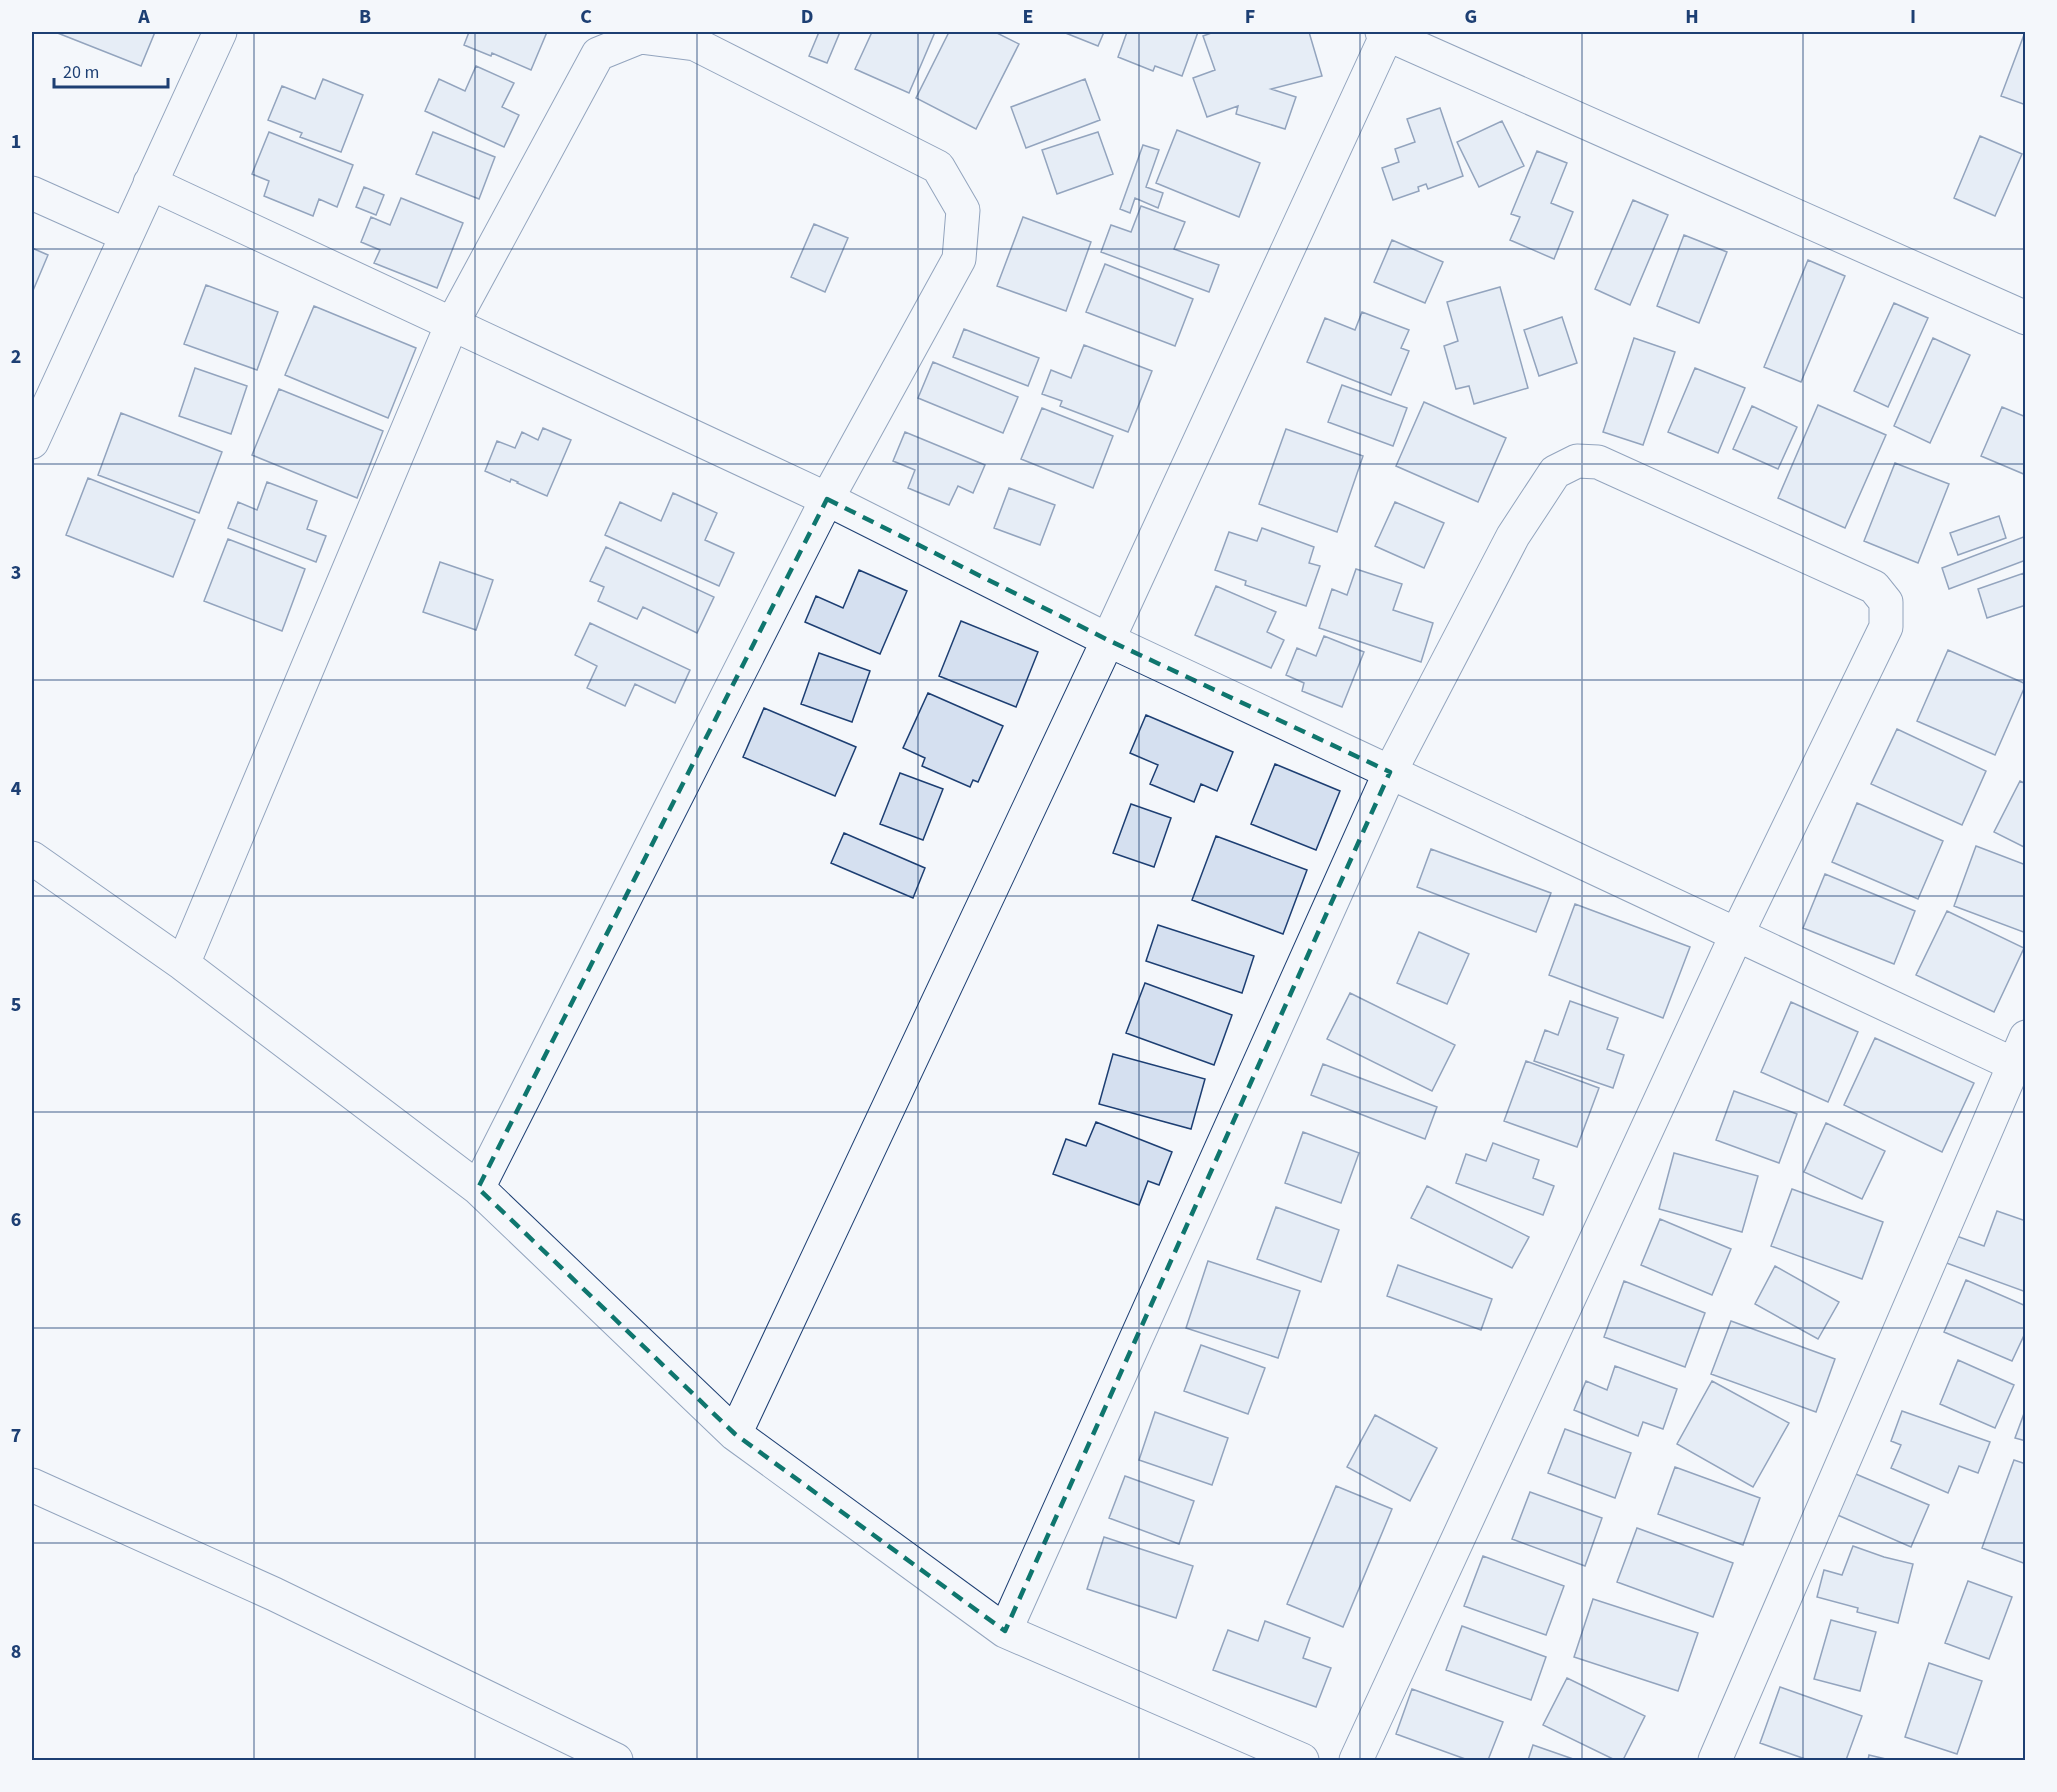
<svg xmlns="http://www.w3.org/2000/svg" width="2057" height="1792" font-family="'Source Sans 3',sans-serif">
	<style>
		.building { fill: #d5e0f0; stroke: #1d3f73; stroke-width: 1.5 }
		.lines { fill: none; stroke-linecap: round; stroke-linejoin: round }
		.minor-casing { stroke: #1d3f73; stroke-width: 35 }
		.minor { stroke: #f4f7fb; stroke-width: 33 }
		.marked { fill: none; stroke: #0f766e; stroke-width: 4.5; stroke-dasharray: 12 8; stroke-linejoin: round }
		.grid { fill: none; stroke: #1d3f73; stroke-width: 1.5; stroke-opacity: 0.55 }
		.neatline { fill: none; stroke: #1d3f73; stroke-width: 2 }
		.grid-label { font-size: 20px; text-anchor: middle; font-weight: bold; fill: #1d3f73 }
	</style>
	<rect width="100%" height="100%" fill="#f4f7fb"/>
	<!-- building -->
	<path class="building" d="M55 32H155L141 66Z
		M469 32H547L531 70 492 53 491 56 464 45Z
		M819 32H840L827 63 809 56Z
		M872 32H935L909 93 855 69Z
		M949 32H995L1019 44 976 129 916 98Z
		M1063 32H1104L1098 46Z
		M1127 32H1198L1182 76 1155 66 1153 71 1118 57Z
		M1214 32H1256L1257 33 1263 32H1309L1322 76 1271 89 1296 97 1285 129 1236 114 1238 106 1207 117 1193 78 1215 70 1203 36Z
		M2025 32H2026V105L2001 96Z
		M476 66 514 83 502 107 519 115 504 147 425 111 439 79 465 91Z
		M323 79 363 95 341 152 300 137 302 133 268 120 282 86 315 99Z
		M1085 79 1100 120 1026 148 1011 107Z
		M1440 108 1463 176 1428 189 1426 184 1418 187 1419 191 1393 200 1382 168 1399 162 1395 149 1415 142 1407 119Z
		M1502 121 1524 166 1479 187 1457 142Z
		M1177 130 1260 163 1239 217 1156 183Z
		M269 132 353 165 337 207 319 199 313 216 264 196 269 181 252 174Z
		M433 132 495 157 479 199 416 174Z
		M1098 132 1113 174 1057 194 1042 150Z
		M1980 136 2022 154 1995 216 1954 198Z
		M1143 145 1159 150 1146 187 1163 193 1158 208 1135 198 1130 213 1120 209Z
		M1537 151 1567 163 1551 203 1573 212 1554 259 1510 240 1520 217 1511 214Z
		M364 187 384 195 376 215 356 207Z
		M401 198 463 223 437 288 374 263 380 250 361 242 371 217 390 225Z
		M1633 200 1668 215 1630 305 1595 289Z
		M1141 206 1185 222 1174 249 1219 265 1209 292 1101 252 1111 225 1131 232Z
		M1023 217 1091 242 1066 311 997 286Z
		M814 224 848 238 825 292 791 277Z
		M1684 235 1727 252 1699 323 1657 306Z
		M1392 240 1443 262 1425 303 1374 282Z
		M32 248 48 255 32 293Z
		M1808 260 1845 276 1801 382 1764 367Z
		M1105 264 1193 299 1175 346 1086 312Z
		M206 285 278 312 257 370 184 344Z
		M1500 287 1528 388 1474 404 1469 386 1456 389 1444 346 1458 341 1447 302Z
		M1894 303 1928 318 1888 407 1854 391Z
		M314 306 416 348 388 418 285 375Z
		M1362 312 1409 330 1401 348 1409 351 1391 395 1307 362 1325 318 1355 330Z
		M1562 317 1577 363 1539 376 1524 330Z
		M964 329 1039 358 1028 386 953 357Z
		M1634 338 1675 352 1643 445 1603 432Z
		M1933 338 1970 355 1930 443 1894 426Z
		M1084 345 1152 371 1128 432 1060 406 1062 401 1042 394 1051 370 1071 378Z
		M933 362 1018 397 1003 433 918 398Z
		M195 368 247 386 231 434 179 416Z
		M1695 368 1745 388 1718 453 1668 432Z
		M1342 385 1407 408 1393 446 1328 422Z
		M279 389 383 431 357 498 252 455Z
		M1424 402 1506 438 1478 502 1396 466Z
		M1818 405 1886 435 1845 528 1778 498Z
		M1752 406 1797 427 1778 469 1733 449Z
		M2002 407 2026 417V475L1981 456Z
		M1042 408 1113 436 1093 488 1021 459Z
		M121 413 222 452 199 513 98 475Z
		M543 428 571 440 547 496 517 483 518 482 511 479 510 482 485 471 497 441 515 448 522 432 538 440Z
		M1286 429 1363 456 1337 532 1259 504Z
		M905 432 985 465 973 493 958 486 949 505 908 488 915 470 893 461Z
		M1895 463 1949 484 1918 563 1864 541Z
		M88 478 195 520 173 577 66 535Z
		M267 482 317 501 307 529 326 536 316 562 228 528 238 502 257 510Z
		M1009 488 1055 505 1040 545 994 528Z
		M673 493 717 513 705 540 734 553 719 586 605 535 620 502 661 521Z
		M1395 502 1444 523 1424 568 1375 546Z
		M1999 516 2006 538 1958 555 1950 533Z
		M1262 528 1314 547 1309 563 1320 566 1306 606 1245 585 1246 581 1215 570 1229 532 1257 541Z
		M2026 536V560L1949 589 1942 568Z
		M228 539 305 569 282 631 204 601Z
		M606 547 714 597 697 633 643 607 637 619 598 601 604 587 590 581Z
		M440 562 493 580 476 630 423 612Z
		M1356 569 1402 584 1393 610 1433 623 1421 662 1319 628 1332 589 1347 595Z
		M859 570 907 591 880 654 805 622 816 596 843 608Z
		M2024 573 2026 605 1987 618 1978 589Z
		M1216 586 1276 612 1267 632 1284 640 1271 668 1195 635Z
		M961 621 1038 652 1016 707 939 676Z
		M590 623 690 670 675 703 635 684 625 706 587 688 597 666 575 655Z
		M1324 636 1364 652 1342 707 1302 691 1304 683 1286 675 1297 648 1316 656Z
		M1948 650 2026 684 1995 755 1917 721Z
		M819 653 870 671 852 722 801 704Z
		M928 693 1003 726 978 782 973 780 970 787 922 766 925 758 903 748Z
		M764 708 856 747 835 796 743 757Z
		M1146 715 1233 752 1217 791 1201 784 1194 802 1150 784 1158 765 1130 753Z
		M1897 729 1986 771 1962 825 1871 784Z
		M1275 764 1340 791 1316 850 1251 824Z
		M900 773 943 789 923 840 880 824Z
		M2020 781 2026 784V848L1994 832Z
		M1857 803 1943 841 1918 899 1832 862Z
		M1131 804 1171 818 1154 867 1113 853Z
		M844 833 925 868 913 898 831 863Z
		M1216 836 1307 870 1283 934 1192 900Z
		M1976 846 2026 865V933L1954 906Z
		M1431 849 1551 893 1536 932 1417 887Z
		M1825 874 1915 911 1894 964 1803 928Z
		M1575 904 1690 947 1663 1018 1549 975Z
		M1947 911 2024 948 1994 1012 1916 975Z
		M1158 925 1254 956 1242 993 1146 961Z
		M1419 932 1469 954 1447 1004 1397 983Z
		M1145 983 1232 1015 1214 1065 1126 1033Z
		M1350 993 1455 1045 1432 1091 1327 1039Z
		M1570 1001 1618 1018 1607 1049 1624 1055 1613 1088 1534 1061 1545 1030 1558 1035Z
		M1791 1002 1858 1032 1828 1102 1761 1072Z
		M1875 1038 1974 1083 1942 1152 1844 1105Z
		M1113 1054 1205 1079 1191 1129 1099 1104Z
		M1526 1061 1599 1088 1577 1147 1504 1121Z
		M1323 1064 1437 1107 1425 1139 1311 1095Z
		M1734 1091 1797 1114 1779 1163 1716 1140Z
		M1096 1122 1172 1152 1159 1185 1148 1181 1139 1205 1053 1174 1066 1139 1086 1146Z
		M1826 1123 1885 1151 1862 1199 1804 1172Z
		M1303 1132 1359 1153 1341 1203 1285 1183Z
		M1493 1143 1539 1160 1533 1178 1554 1186 1543 1215 1456 1183 1466 1154 1486 1161Z
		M1674 1153 1758 1176 1742 1232 1659 1209Z
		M1427 1186 1529 1237 1512 1268 1411 1218Z
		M1792 1189 1883 1222 1862 1279 1771 1246Z
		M1276 1207 1339 1230 1321 1282 1257 1259Z
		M1997 1211 2026 1221V1292L1941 1261 1951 1234 1984 1246Z
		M1660 1219 1731 1249 1712 1295 1641 1265Z
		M1208 1261 1300 1291 1278 1358 1186 1328Z
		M1398 1265 1492 1299 1481 1330 1387 1296Z
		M1775 1266 1839 1302 1818 1339 1755 1304Z
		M1966 1280 2026 1306V1331L2012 1361 1944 1332Z
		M1624 1281 1705 1313 1685 1367 1604 1337Z
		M1731 1321 1835 1359 1816 1412 1711 1374Z
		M1201 1345 1265 1368 1248 1414 1184 1391Z
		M1958 1360 2014 1385 1995 1428 1940 1404Z
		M1615 1366 1677 1389 1663 1429 1643 1422 1638 1436 1574 1410 1586 1381 1607 1390Z
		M1712 1381 1789 1423 1753 1487 1677 1444Z
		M2026 1408V1441L2015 1438Z
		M1902 1411 1990 1442 1978 1473 1959 1466 1948 1493 1891 1468 1901 1445 1891 1441Z
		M1155 1412 1228 1438 1212 1485 1139 1460Z
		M1375 1415 1437 1448 1410 1501 1347 1467Z
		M1565 1429 1631 1453 1615 1498 1548 1473Z
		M2014 1460 2026 1464V1564L1982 1548Z
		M1675 1467 1760 1498 1743 1545 1658 1514Z
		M1851 1472 1929 1505 1911 1547 1833 1513Z
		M1125 1476 1194 1501 1179 1544 1109 1518Z
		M1336 1486 1392 1509 1343 1627 1287 1604Z
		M1530 1492 1602 1518 1585 1566 1512 1539Z
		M1637 1528 1733 1563 1713 1617 1617 1582Z
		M1104 1537 1193 1566 1176 1618 1087 1589Z
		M1853 1546 1884 1557 1913 1564 1898 1623 1857 1612 1858 1608 1817 1597 1824 1570 1842 1575Z
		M1483 1556 1564 1586 1546 1635 1464 1606Z
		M1968 1581 2012 1597 1989 1659 1945 1643Z
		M1593 1599 1698 1633 1678 1691 1574 1657Z
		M1831 1620 1876 1632 1860 1691 1814 1679Z
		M1265 1621 1310 1638 1303 1658 1331 1668 1316 1707 1213 1670 1228 1630 1258 1641Z
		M1462 1626 1546 1657 1531 1700 1446 1670Z
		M1929 1663 1982 1681 1957 1754 1905 1737Z
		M1567 1678 1645 1716 1623 1760H1615L1543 1725Z
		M1780 1687 1862 1716 1846 1760H1808L1760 1743Z
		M1412 1689 1503 1722 1488 1760H1468L1396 1734Z
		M1533 1745 1576 1760H1528Z
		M1869 1755 1890 1760H1868Z"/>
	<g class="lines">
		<!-- minor casing -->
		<g class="minor-casing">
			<path id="minor" d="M1382 32 2026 318
				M150 183 827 499 1108 640 2013 1064
				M32 193 126 235
				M32 442 220 32
				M32 858 183 964 478 1188 735 1434 1005 1631 1302 1760
				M183 964 452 324 598 54 640 37 695 44 938 167 963 210 959 259 827 499 478 1188
				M735 1434 1108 640 1388 32
				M32 1485 274 1594 616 1760
				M1005 1631 1390 772 1513 536 1555 472 1577 461 1598 462 1874 587 1886 602V627L1737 934 1356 1760
				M1715 1760 2026 1037"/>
		</g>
		<!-- minor -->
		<use href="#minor" class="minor"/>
	</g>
	<!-- marked area -->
	<path d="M0 0H2057V1792H0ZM827 499 1108 640 1390 772 1005 1631 735 1434 478 1188Z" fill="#f4f7fb" fill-opacity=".55" fill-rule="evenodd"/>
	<path class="marked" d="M827 499 1108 640 1390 772 1005 1631 735 1434 478 1188Z"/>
	<!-- grid -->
	<path class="grid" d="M254 32V1760M475 32V1760M697 32V1760M918 32V1760M1139 32V1760M1360 32V1760M1582 32V1760M1803 32V1760M32 249H2026M32 464H2026M32 680H2026M32 896H2026M32 1112H2026M32 1328H2026M32 1543H2026"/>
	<!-- border -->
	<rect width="2057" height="1792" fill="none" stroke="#f4f7fb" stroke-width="66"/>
	<!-- scale -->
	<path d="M54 78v9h114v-9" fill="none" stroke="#1d3f73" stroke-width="3"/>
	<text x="63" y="78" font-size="18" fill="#1d3f73" stroke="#f4f7fb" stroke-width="4.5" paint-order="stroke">20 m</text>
	<rect x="33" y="33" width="1991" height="1726" class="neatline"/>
	<g class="grid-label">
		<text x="144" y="23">A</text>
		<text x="365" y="23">B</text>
		<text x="586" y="23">C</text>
		<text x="807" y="23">D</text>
		<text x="1028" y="23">E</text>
		<text x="1250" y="23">F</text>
		<text x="1471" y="23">G</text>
		<text x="1692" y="23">H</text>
		<text x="1913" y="23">I</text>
		<text x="16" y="148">1</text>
		<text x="16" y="363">2</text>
		<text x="16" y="579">3</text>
		<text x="16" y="795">4</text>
		<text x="16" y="1011">5</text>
		<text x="16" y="1226">6</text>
		<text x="16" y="1442">7</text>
		<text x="16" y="1658">8</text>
	</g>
</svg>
